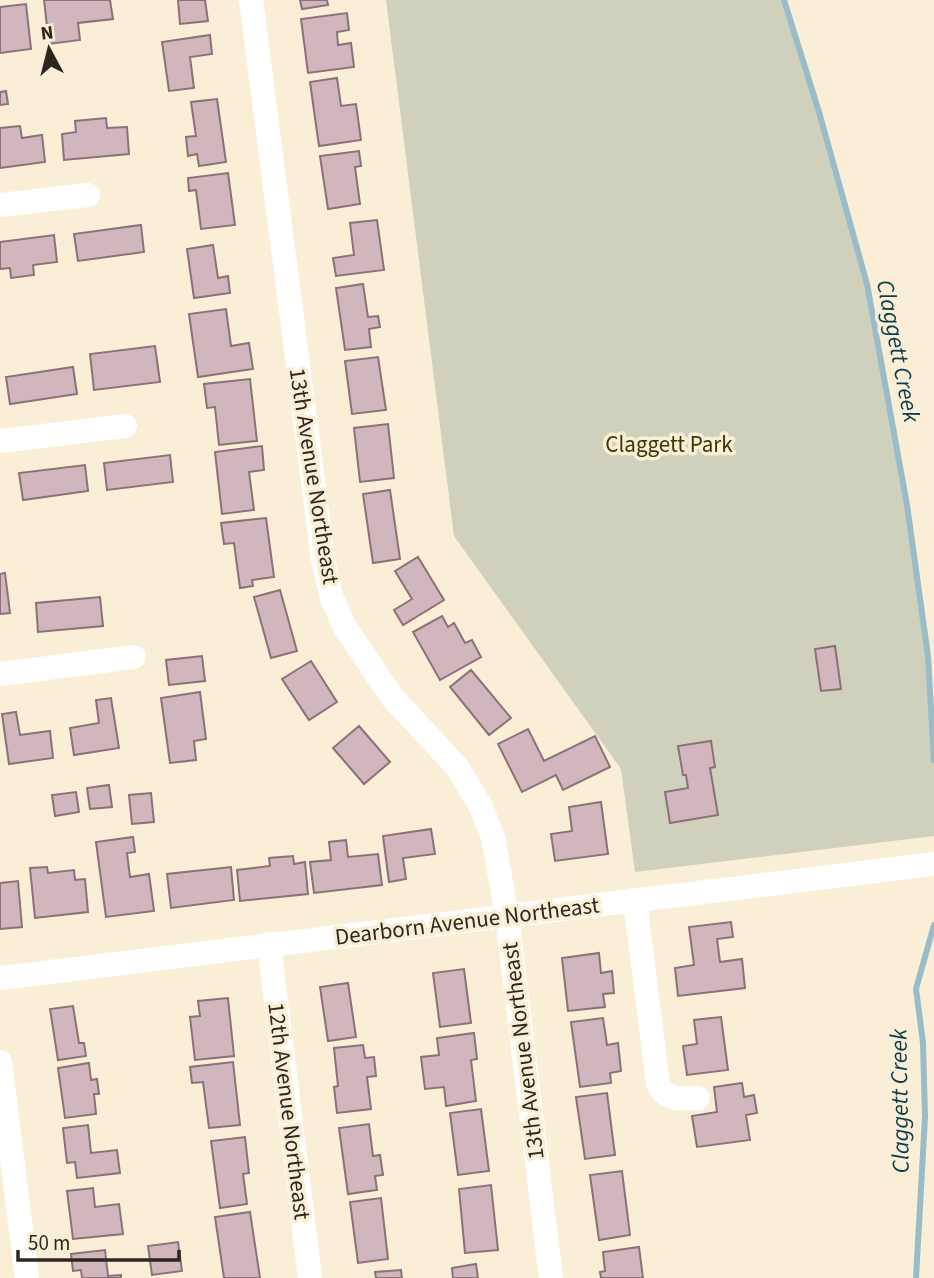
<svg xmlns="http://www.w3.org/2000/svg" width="934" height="1278" font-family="'Source Sans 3',sans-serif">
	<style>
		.green { fill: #cfd1bc }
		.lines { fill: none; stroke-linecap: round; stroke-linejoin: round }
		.stream { stroke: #9abcc9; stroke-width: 6 }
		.building { fill: #d2b6be; stroke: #8b7178; stroke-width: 2 }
		.minor { stroke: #fff; stroke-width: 24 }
		.labels { text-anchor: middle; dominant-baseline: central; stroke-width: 7; stroke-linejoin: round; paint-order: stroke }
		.park-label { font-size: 23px; fill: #373902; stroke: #fbeed6 }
		.street-label { font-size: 23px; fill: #2d281f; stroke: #fbeed6 }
		.water-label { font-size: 24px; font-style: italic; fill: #0b3e4d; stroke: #fbeed6 }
	</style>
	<rect width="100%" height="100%" fill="#fbeed6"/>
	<!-- green -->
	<path class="green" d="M386 0H784L819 112 867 284 907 505 928 656 934 760V836L635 872 621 769 454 536Z"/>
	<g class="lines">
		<!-- stream -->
		<path class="stream" d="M784 0 819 112 867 284 907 505 928 656 934 760
			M916 1278 925 1117 923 1043 916 989 934 925"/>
	</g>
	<!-- building -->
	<path class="building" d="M44 0H110L113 19 78 23 80 40 49 44Z
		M178 0H205L208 21 180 24Z
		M300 0H327L328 5 302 9Z
		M26 4 31 49 0 53V7Z
		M347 13 349 30 337 32 338 45 351 43 354 67 308 73 301 19Z
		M210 35 212 54 190 57 194 88 169 91 162 42Z
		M337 78 341 106 356 104 361 140 319 146 310 82Z
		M6 91 8 104 0 105V92Z
		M217 99 226 162 199 166 197 154 188 156 186 137 196 136 191 102Z
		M106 118 107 128 127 127 129 154 64 160 62 134 76 132 75 121Z
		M20 126 22 138 42 135 45 162 0 168V128Z
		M359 151 361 166 355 167 360 204 328 209 320 156Z
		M228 173 235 225 201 229 196 190 189 191 188 178Z
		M377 220 384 270 336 276 333 258 354 255 350 223Z
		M141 225 144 252 78 261 74 234Z
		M54 235 57 262 33 265 34 275 11 278 10 268 0 269V242Z
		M213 245 218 278 228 276 230 293 194 298 187 249Z
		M363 284 368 317 378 316 380 327 369 329 371 347 345 350 336 288Z
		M226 309 231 346 249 343 253 369 198 377 189 314Z
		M155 346 160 382 94 390 90 354Z
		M378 357 386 410 352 414 345 361Z
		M73 367 77 394 10 404 6 377Z
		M250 379 257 441 219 445 215 407 207 408 204 384Z
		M388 424 394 478 360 482 354 428Z
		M262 446 264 470 249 472 254 510 222 514 215 452Z
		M170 455 173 482 107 490 104 463Z
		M85 465 88 491 23 500 19 473Z
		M390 490 400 559 373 563 363 494Z
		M266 518 274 577 252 580 253 586 240 588 234 543 224 544 221 523Z
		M418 557 444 600 403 625 394 610 412 599 395 571Z
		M5 573 10 613 0 614V574Z
		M280 590 297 651 271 658 254 597Z
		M100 597 103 626 38 632 36 603Z
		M442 616 448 627 454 623 465 643 472 640 481 657 440 680 413 632Z
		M835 646 841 689 821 691 815 649Z
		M202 656 205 681 169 685 166 660Z
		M311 661 337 702 309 720 282 679Z
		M471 670 511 718 489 735 450 687Z
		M200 692 206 739 194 741 196 760 170 763 161 698Z
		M111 698 119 748 74 755 70 728 99 723 96 700Z
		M16 712 20 735 50 731 53 758 9 764 2 714Z
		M359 726 390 762 364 784 333 748Z
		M528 729 544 761 595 736 610 767 563 790 556 775 522 792 498 744Z
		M711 741 715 767 710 768 718 815 670 823 665 792 688 788 686 775H683L678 746Z
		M109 785 112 807 90 809 87 788Z
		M76 792 79 812 55 816 52 795Z
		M151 793 154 822 132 824 129 795Z
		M601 802 608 854 555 861 551 834 572 831 569 807Z
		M431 829 435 854 403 858 406 879 389 882 383 836Z
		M133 837 135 852 127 853 130 877 149 874 154 911 106 917 96 842Z
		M346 840 348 857 378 854 382 885 314 893 310 862 331 860 329 842Z
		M293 856 294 864 305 862 308 894 240 901 237 870 270 866 269 858Z
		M47 867 48 873 74 870 75 880 85 879 88 912 35 918 30 868Z
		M231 867 234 900 171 908 167 874Z
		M18 881 22 927 0 929V883Z
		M731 922 733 937 717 939 720 962 742 959 745 988 678 996 675 968 694 965 689 927Z
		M599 953 601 973 612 971 614 993 603 994 605 1007 568 1011 562 958Z
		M464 969 471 1023 440 1027 433 973Z
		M348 983 356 1037 328 1041 320 987Z
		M228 998 234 1056 195 1060 190 1017 200 1016 198 1001Z
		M73 1006 79 1043H84L86 1056 58 1060 50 1009Z
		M721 1017 728 1070 687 1075 683 1046 697 1044 694 1020Z
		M603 1018 607 1045 618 1043 621 1071 610 1073 611 1083 580 1087 571 1022Z
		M474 1033 477 1059 471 1060 476 1101 446 1106 444 1087 425 1089 421 1057 439 1055 437 1038Z
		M363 1045 365 1058 374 1057 376 1076 367 1077 371 1109 337 1113 334 1087 338 1086 334 1048Z
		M233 1062 240 1125 209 1128 203 1082 192 1083 190 1067Z
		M89 1063 91 1080 97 1079 99 1094H94L96 1114 65 1118 58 1068Z
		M742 1083 744 1097 754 1095 757 1113 746 1115 750 1140 697 1147 692 1116 717 1112 714 1087Z
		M607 1093 615 1155 585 1159 576 1097Z
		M481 1109 489 1171 458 1175 450 1113Z
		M369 1124 373 1156 380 1155 383 1175 375 1176 377 1190 348 1194 339 1128Z
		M88 1125 91 1153 117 1150 120 1173 77 1178 75 1162 67 1163 63 1128Z
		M245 1137 249 1173 243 1174 247 1204 220 1208 211 1141Z
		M622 1171 630 1235 599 1240 590 1175Z
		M491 1185 498 1250 465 1253 459 1189Z
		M93 1188 95 1207 119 1204 123 1234 73 1239 67 1191Z
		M381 1198 388 1259 358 1263 350 1202Z
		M250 1212 260 1278H224L215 1217Z
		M178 1242 182 1271 152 1275 148 1246Z
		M639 1247 643 1278H601L600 1272 605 1271 603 1252Z
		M105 1250 108 1276 121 1275V1278H82L81 1270 73 1271 71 1254Z
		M476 1264 478 1278H453L452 1268Z
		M401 1270 402 1278H376L375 1272Z"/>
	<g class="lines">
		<!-- minor -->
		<path class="minor" d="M251 0 323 559 332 599 345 627 392 697 457 767 480 805 493 837 507 916 551 1278
			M0 205 88 195
			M0 441 125 426
			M0 674 134 657
			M635 900 658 1084C665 1101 682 1099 698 1098
			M269 944 310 1278
			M0 978 934 864
			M0 1062 27 1278"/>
	</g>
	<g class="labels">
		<!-- park labels -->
		<g class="park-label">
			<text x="669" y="444">Claggett Park</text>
		</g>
		<!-- street labels -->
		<g class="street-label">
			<text transform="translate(314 476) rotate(81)">13th Avenue Northeast</text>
			<text transform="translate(467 921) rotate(-7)">Dearborn Avenue Northeast</text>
			<text transform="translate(523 1051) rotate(-97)">13th Avenue Northeast</text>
			<text transform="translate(289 1111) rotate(83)">12th Avenue Northeast</text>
		</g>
		<!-- water labels -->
		<g class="water-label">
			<text transform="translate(898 351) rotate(79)">Claggett Creek</text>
			<text transform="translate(900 1101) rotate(-91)">Claggett Creek</text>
		</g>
	</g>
	<!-- north arrow -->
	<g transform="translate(49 49) rotate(353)" stroke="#fbeed6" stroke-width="5" paint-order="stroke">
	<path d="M0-5L12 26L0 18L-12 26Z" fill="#2d281f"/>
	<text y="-10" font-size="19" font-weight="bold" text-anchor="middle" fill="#2d281f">N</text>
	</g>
	<!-- scale -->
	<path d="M18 1250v10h161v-10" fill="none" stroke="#2d281f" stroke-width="3.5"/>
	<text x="28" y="1250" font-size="21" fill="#2d281f" stroke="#fbeed6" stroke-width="5" paint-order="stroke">50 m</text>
</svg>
